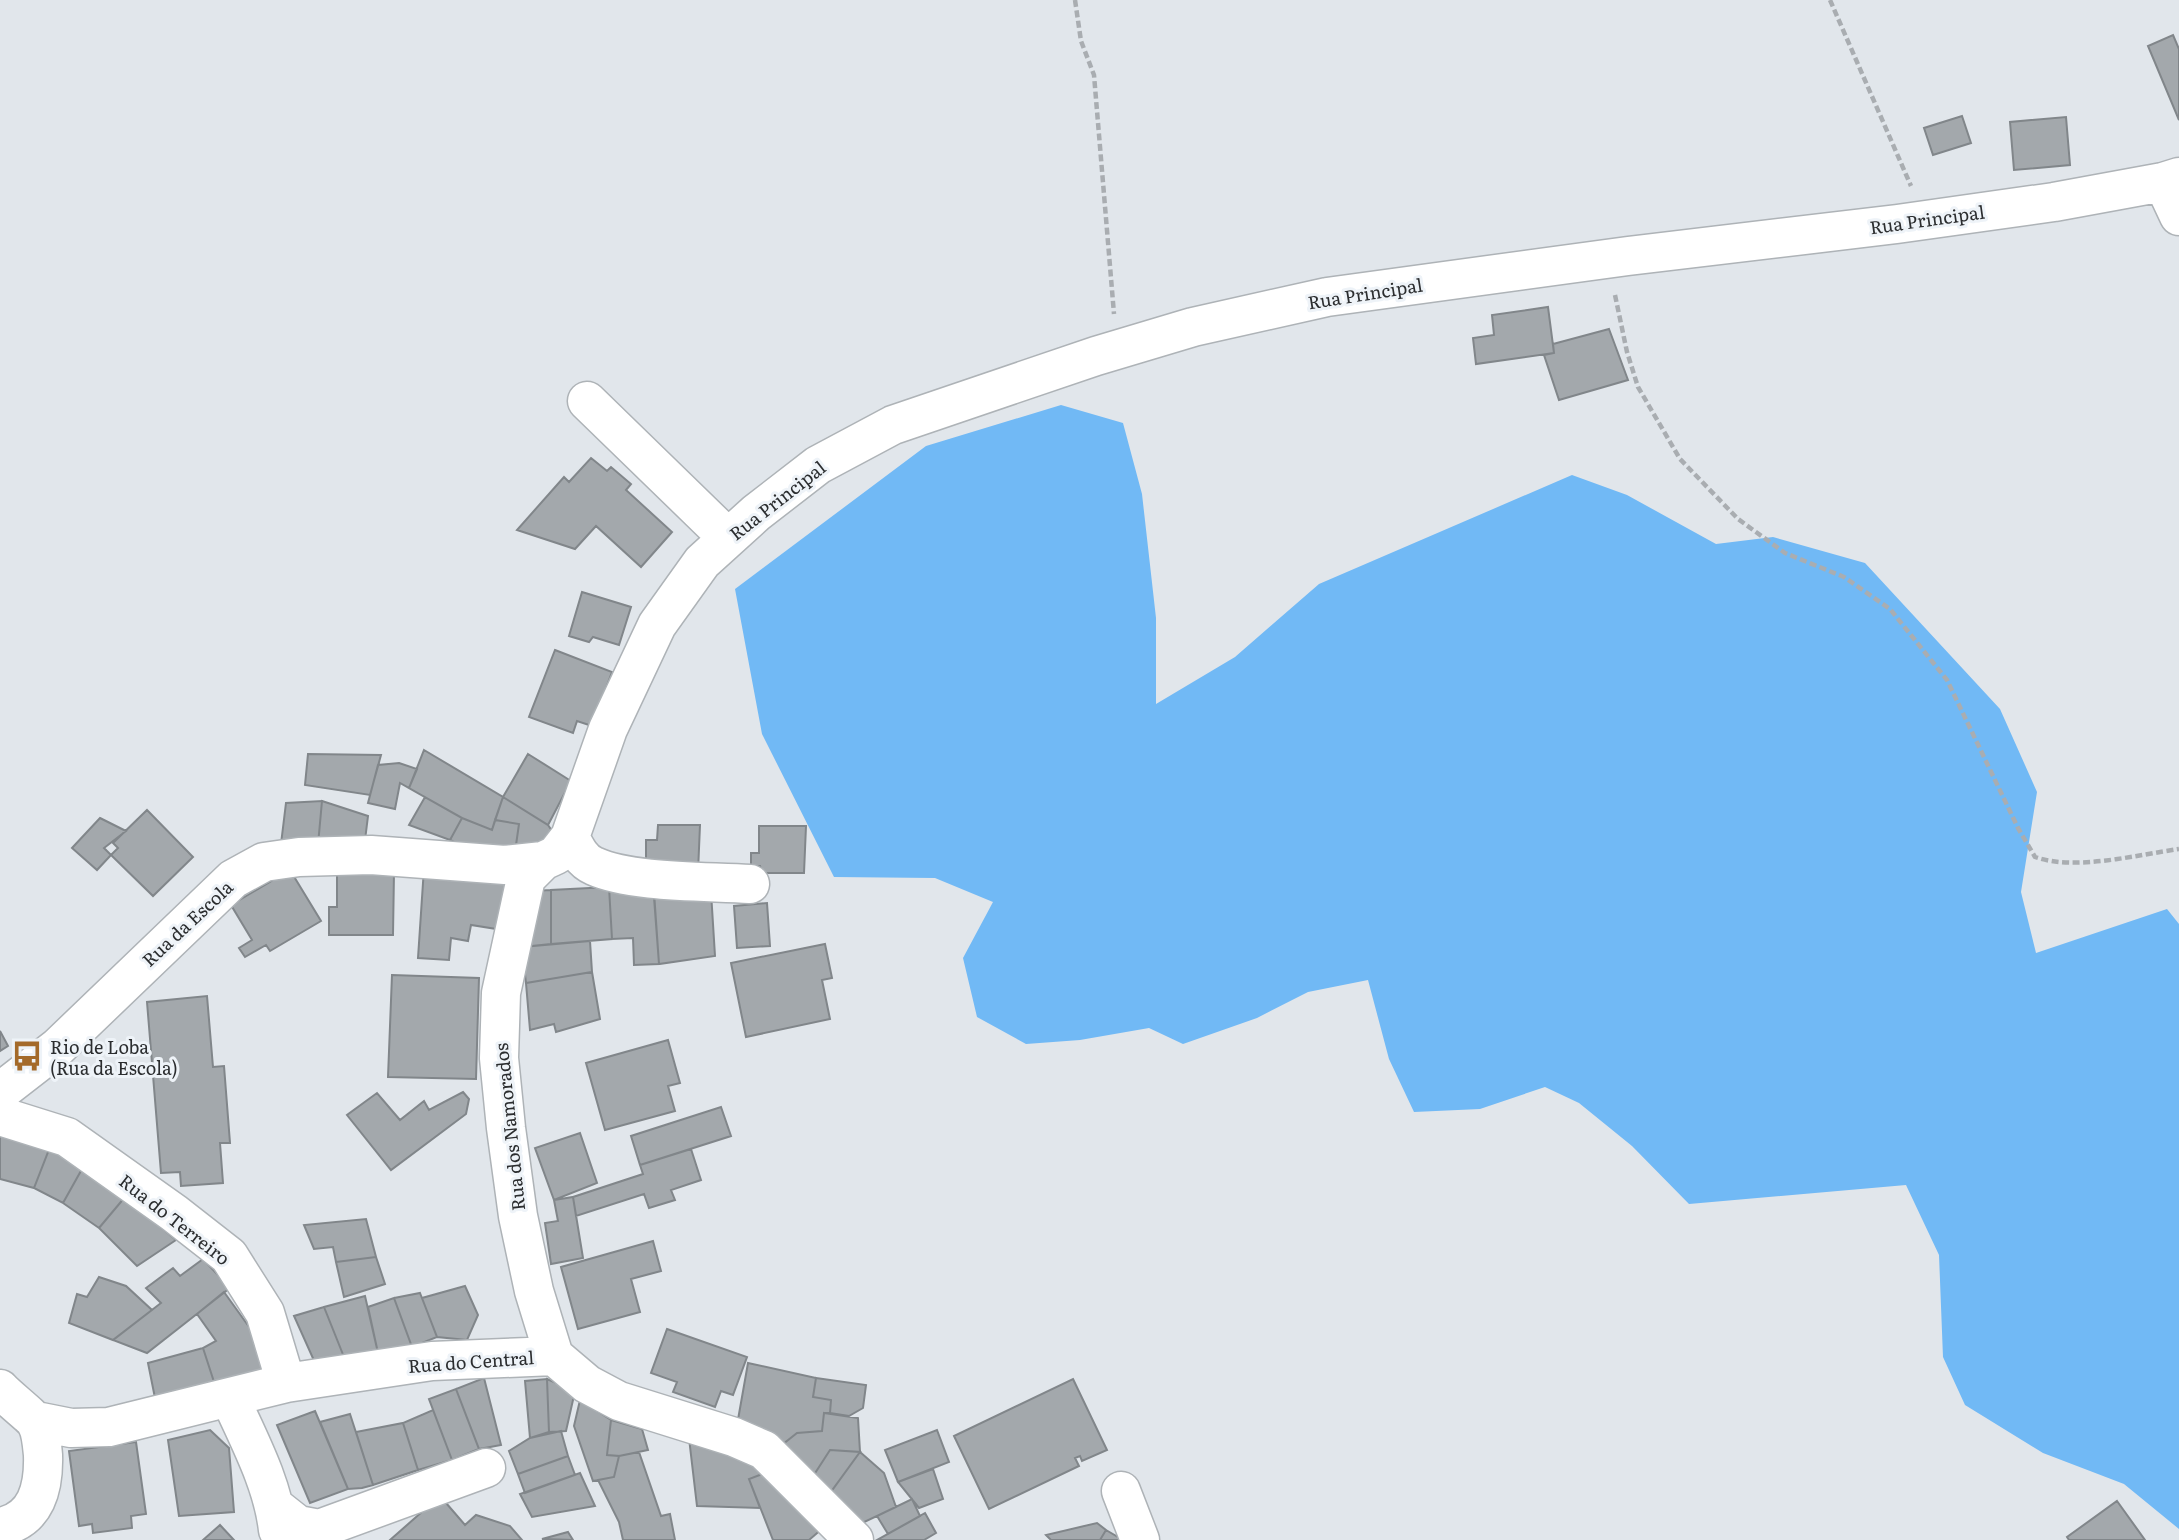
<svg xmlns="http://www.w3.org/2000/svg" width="2179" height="1540" font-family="Literata,serif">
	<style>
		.forest { fill: #71b9f5 }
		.building { fill: #a3a8ac; stroke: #81868a; stroke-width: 2 }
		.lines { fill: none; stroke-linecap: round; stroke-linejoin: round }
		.minor-casing { stroke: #aeb3b7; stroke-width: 41 }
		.path { stroke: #a9adb1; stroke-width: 4.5; stroke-dasharray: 7 3.5; stroke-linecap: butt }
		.minor { stroke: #fff; stroke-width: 38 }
		.labels { text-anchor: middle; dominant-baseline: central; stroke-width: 6; stroke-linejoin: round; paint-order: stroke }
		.street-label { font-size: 18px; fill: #2b2d2f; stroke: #eef3f8 }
		.poi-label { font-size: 18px; fill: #2b2d2f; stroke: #eef3f8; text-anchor: start }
	</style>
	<rect width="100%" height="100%" fill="#e1e6eb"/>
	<!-- forest -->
	<path class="forest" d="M1061 405 1123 423 1142 494 1156 618V704L1235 657 1319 584 1572 475 1627 495 1716 544 1773 537 1865 563 2000 709 2037 792 2021 892 2036 953 2167 909 2179 924V1529L2124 1484 2043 1453 1965 1405 1943 1357 1939 1255 1906 1185 1689 1204 1632 1146 1579 1103 1545 1087 1480 1109 1414 1112 1389 1059 1368 980 1308 992 1257 1018 1183 1044 1149 1028 1080 1040 1026 1044 977 1017 963 958 993 902 935 878 834 877 762 734 735 589 926 446Z"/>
	<!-- building -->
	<path class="building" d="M2173 35 2179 49V120L2148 46Z
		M1962 116 1971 143 1933 155 1924 128Z
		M2066 117 2070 165 2014 170 2010 122Z
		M1548 307 1554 353 1476 364 1473 338 1494 335 1492 315Z
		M1609 329 1628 380 1559 400 1544 355 1554 353 1553 344Z
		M591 458 607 471 611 467 631 484 626 490 672 532 641 567 596 526 575 549 517 530 564 477 569 482Z
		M582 592 631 607 619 645 593 637 589 642 569 636Z
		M555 650 612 672 592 726 577 721 573 733 529 717Z
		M424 750 503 797 492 830 462 818 409 788Z
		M308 754 381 755 370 795 305 785Z
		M528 754 571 781 548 825 503 797Z
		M399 763 417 769 409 788 400 783 395 809 368 803 378 765Z
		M425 797 462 818 450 840 409 825Z
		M503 797 548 825 556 837 515 852 519 824 495 820Z
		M322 801 368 816 365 840 318 845Z
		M322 801 318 845 281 844 286 803Z
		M147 810 193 857 153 896 111 855 118 848 113 843Z
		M100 818 126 831 104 848 111 855 97 870 72 848Z
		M462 818 492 830 495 820 519 824 515 852H476L450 840Z
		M658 825H700L698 872 646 870V840H657Z
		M759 826H806L804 873H762L760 866H751V853H759Z
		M424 868 500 878 508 888 509 931 471 925 468 941 451 938 449 960 418 958Z
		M290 870 321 921 270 951 266 945 245 957 239 948 252 940 231 905Z
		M337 872H394L393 935H329V907H337Z
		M653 884 659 964 634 965 633 938 612 939 609 887Z
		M609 887 612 939 551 944V890Z
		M551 890V944L522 947 532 891Z
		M654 892H711L715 956 659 964Z
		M767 903 770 946 737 948 734 906Z
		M590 941 592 972 526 983 522 947Z
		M825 944 832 978 822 980 830 1019 746 1037 731 963Z
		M592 972 600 1019 556 1032 554 1024 530 1030 526 983Z
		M392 975 479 978 476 1079 388 1077Z
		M207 996 213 1067 224 1066 230 1143H220L223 1183 181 1186 180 1172 161 1173 147 1002Z
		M0 1031 8 1046 0 1051Z
		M668 1040 680 1083 668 1086 675 1111 605 1130 586 1063Z
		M463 1092 469 1099 466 1114 391 1170 347 1115 377 1093 400 1120 424 1101 429 1110Z
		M721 1107 731 1136 640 1165 631 1136Z
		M0 1133 50 1147 34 1188 0 1179Z
		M580 1133 597 1183 554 1200 535 1148Z
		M50 1147 82 1169 63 1203 34 1188Z
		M691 1149 701 1180 671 1190 675 1200 649 1208 644 1194 576 1216 573 1197 643 1174 640 1165Z
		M82 1169 125 1197 99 1228 63 1203Z
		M125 1197 176 1240 137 1266 99 1228Z
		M573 1197 583 1258 551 1264 545 1223 558 1221 554 1200Z
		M366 1219 376 1257 336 1262 333 1247 314 1249 304 1225Z
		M653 1241 661 1271 631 1279 640 1312 578 1329 561 1267Z
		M376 1257 385 1284 344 1297 336 1262Z
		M203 1259 230 1288 147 1353 113 1340 161 1303 146 1288 173 1268 180 1276Z
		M99 1277 126 1286 152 1310 113 1340 69 1323 77 1294 87 1297Z
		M465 1286 478 1315 467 1340 437 1337 422 1298Z
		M224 1292 252 1331 265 1374 216 1388 203 1348 216 1341 197 1314Z
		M420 1293 437 1337 412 1347 394 1298Z
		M365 1296 378 1353 344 1357 324 1307Z
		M394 1298 412 1347 378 1353 368 1307Z
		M324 1307 344 1357 316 1365 294 1316Z
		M667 1329 747 1357 733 1395 721 1391 715 1407 673 1392 677 1382 651 1373Z
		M203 1348 216 1388 156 1403 148 1363Z
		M748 1363 816 1378 813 1397 831 1400 830 1413H824L822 1431 797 1433 778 1448 736 1431Z
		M484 1378 501 1445 479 1449 456 1389Z
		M816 1378 866 1385 863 1408 849 1416 830 1413 831 1400 813 1397Z
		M547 1379 549 1432 530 1438 525 1381Z
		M547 1379 575 1391 566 1431 549 1432Z
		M1073 1379 1107 1450 1082 1461 1080 1456 1075 1458 1079 1466 989 1509 954 1436Z
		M456 1389 479 1449 452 1460 429 1399Z
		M580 1400 611 1420 607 1455 619 1456 614 1477 593 1481 574 1426Z
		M433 1410 452 1460 418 1470 403 1423Z
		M315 1411 348 1489 310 1503 277 1425Z
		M824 1413 858 1418 860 1452 830 1450 810 1481 778 1448 797 1433 822 1431Z
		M350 1414 373 1485 362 1488 348 1489 320 1422Z
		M611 1420 642 1429 648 1450 619 1456 607 1455Z
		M403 1423 418 1470 373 1485 356 1432Z
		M210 1430 229 1448 234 1512 179 1516 168 1440Z
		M937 1430 949 1462 898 1482 885 1450Z
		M561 1431 568 1456 518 1474 509 1451 530 1438Z
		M689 1438 773 1470 749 1479 760 1508 697 1506Z
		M136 1442 146 1514 131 1516 132 1528 93 1533 92 1524 79 1526 69 1451Z
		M830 1450 860 1452 825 1500 810 1481Z
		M639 1452 661 1516 670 1514 675 1540H623L619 1522 598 1480 614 1477 619 1456Z
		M860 1452 884 1473 896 1507 858 1525 825 1500Z
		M568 1456 575 1475 525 1493 518 1474Z
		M933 1469 943 1499 919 1508 898 1482Z
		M773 1470 823 1528 809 1540H773L749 1479Z
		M580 1473 595 1506 532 1517 520 1494Z
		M440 1496 465 1525 476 1515 510 1526 522 1540H390Z
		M912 1499 920 1516 888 1534 877 1516Z
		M2117 1501 2145 1540H2069L2067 1537Z
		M925 1513 936 1533 924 1540H877Z
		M1097 1523 1106 1530 1100 1540H1051L1046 1535Z
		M220 1525 234 1540H203Z
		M1106 1530 1123 1540H1100Z
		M568 1532 573 1540 542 1539Z"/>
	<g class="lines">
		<!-- minor casing -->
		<g class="minor-casing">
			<path id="minor" d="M2163 182 2179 216
				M587 401 728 538
				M570 837C576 849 582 861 594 866 631 883 707 881 750 884
				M0 1092 58 1047 233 879 264 862 299 857 371 855 505 865 543 861
				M0 1116 67 1137 174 1213 229 1256 265 1313 286 1383
				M554 1356 534 1291 518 1216 506 1128 499 1058 501 993 526 878 543 861 556 855 570 837 608 729 657 625 702 562 756 513 818 465 893 425 1096 356 1193 327 1327 297 1628 256 1897 224 2054 202 2163 182 2179 177
				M0 1389C7 1397 33 1417 36 1423 41 1431 42 1445 43 1455 44 1487 37 1520 0 1527
				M230 1398C249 1440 273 1484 278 1530
				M36 1421 71 1428 109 1427 286 1383 432 1361 554 1356 587 1384 619 1401 734 1437 764 1450 854 1540
				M1121 1491 1140 1540
				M274 1506 298 1525 319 1529 486 1468"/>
		</g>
		<!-- path -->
		<path class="path" d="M1075 0 1081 41 1094 75 1114 314
			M1830 0 1911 186
			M1615 295 1627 352 1638 387 1680 459 1738 519 1785 553 1844 577 1890 609 1947 680 2018 828 2035 857C2075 871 2136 855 2179 849"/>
		<!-- minor -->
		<use href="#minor" class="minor"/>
	</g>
	<!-- icons -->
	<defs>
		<g id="bus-bare" transform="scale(2.415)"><path d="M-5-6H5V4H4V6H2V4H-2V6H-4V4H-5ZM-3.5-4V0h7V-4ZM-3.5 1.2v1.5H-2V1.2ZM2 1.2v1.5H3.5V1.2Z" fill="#a46a2a" stroke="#eef3f8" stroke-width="2.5" paint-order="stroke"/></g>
	</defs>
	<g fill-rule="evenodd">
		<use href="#bus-bare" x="27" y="1056"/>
	</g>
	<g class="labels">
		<!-- street labels -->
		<g class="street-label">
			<text transform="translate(1927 219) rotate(-8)">Rua Principal</text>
			<text transform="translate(1365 293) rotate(-9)">Rua Principal</text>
			<text transform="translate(777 500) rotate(-38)">Rua Principal</text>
			<text transform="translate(187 923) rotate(-43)">Rua da Escola</text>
			<text transform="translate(509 1127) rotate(-96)">Rua dos Namorados</text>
			<text transform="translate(175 1219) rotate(38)">Rua do Terreiro</text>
			<text transform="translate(471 1361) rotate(-4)">Rua do Central</text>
		</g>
		<!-- poi labels -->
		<g class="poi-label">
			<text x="50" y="1046">Rio de Loba<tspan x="50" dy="21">(Rua da Escola)</tspan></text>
		</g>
	</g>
</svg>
